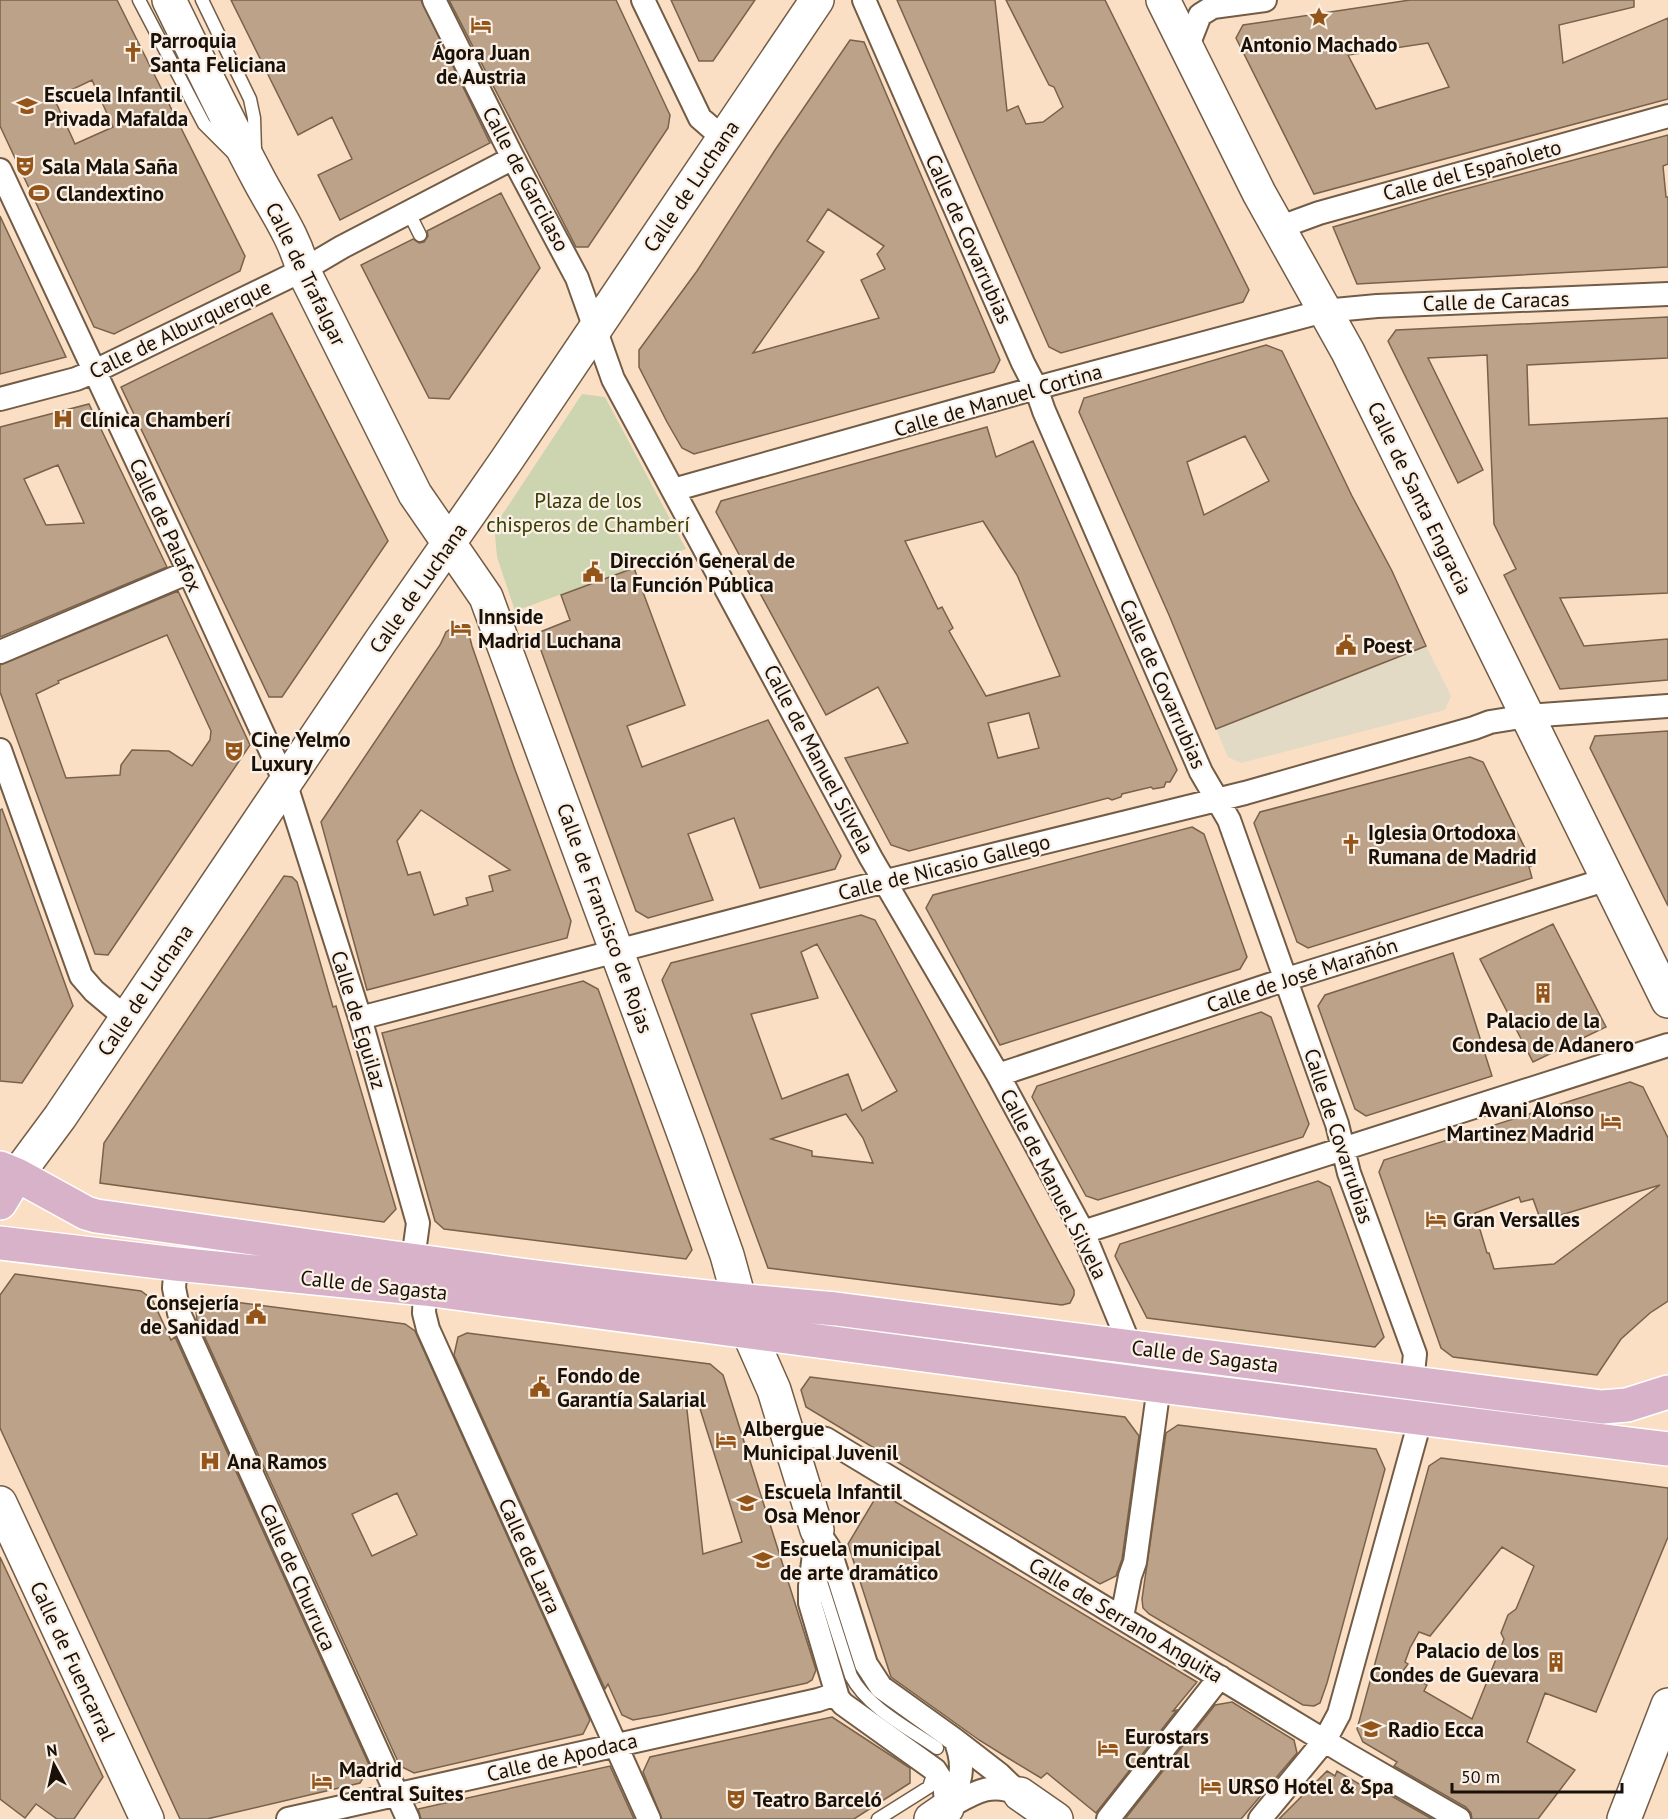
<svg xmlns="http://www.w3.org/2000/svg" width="1668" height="1819" font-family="'PT Sans',sans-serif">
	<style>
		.education { fill: #e2dac5 }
		.green { fill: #ccd4b0 }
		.building { fill: #bca289; stroke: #79614a; stroke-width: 1.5; fill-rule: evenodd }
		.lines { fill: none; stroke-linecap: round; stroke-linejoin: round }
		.lane-casing { stroke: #735c45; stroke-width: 15 }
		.street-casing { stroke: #735c45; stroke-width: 26 }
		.secondary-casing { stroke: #735c45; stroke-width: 36 }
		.primary-casing { stroke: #fff; stroke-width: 36 }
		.lane { stroke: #fff; stroke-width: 12 }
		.street { stroke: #fff; stroke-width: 22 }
		.secondary { stroke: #fff; stroke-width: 33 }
		.primary { stroke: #d8b2c8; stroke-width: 33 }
		.labels { text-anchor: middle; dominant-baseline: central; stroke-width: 4.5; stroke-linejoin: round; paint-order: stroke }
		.poi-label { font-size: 21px; font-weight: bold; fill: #191007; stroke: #fbf0e5; text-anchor: start }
		.street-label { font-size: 21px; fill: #191007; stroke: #fbf0e5 }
		.park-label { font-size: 21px; fill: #353d00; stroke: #fbf0e5 }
	</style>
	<rect width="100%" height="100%" fill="#fbdfc5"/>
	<!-- education -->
	<path class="education" d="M1426 646 1451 696 1445 710 1241 763 1228 757 1216 729Z"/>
	<!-- green -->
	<path class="green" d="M582 394 605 397 686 549 515 611 497 557 495 535 500 518Z"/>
	<!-- building -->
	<path class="building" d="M0 0H117L245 256 240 271 114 334 94 327 0 126ZM92 80 113 127 75 144 54 98Z
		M231 0H421L490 143 340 220 318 175 352 159 332 117 298 135Z
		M449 0H616L670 115 668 128 588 247H576Z
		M671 0H755L713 61H699Z
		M897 0H995L1007 111 1018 106 1026 124 1043 122 1063 107 1054 87 1049 85 1006 0H1105L1249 290 1243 302 1061 353 1049 347Z
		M1410 0H1634V7L1559 25 1563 63 1668 18V99L1314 194 1236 38 1243 25ZM1428 43 1449 87 1376 109 1348 55Z
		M850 40 864 42 1000 360 994 372 694 454 682 448 667 422 639 367V350L697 271 775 150ZM828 209 884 246 877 254 885 269 861 280 879 318 753 353 824 252 807 241Z
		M1668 135V164L1663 166 1666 197H1668V267L1357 284 1333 227 1446 194Z
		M501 193 540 268 449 399 429 398 361 265 413 239 419 243 424 242 428 236 427 231Z
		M0 216 66 357 0 374Z
		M272 313 388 541 282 697H269L121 387Z
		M1668 317V358L1527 365 1529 425 1668 418V593L1560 598 1584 646 1668 639V680L1560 689 1504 575 1516 569 1494 524 1487 355 1428 358 1483 470 1458 483 1388 341 1396 330Z
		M1266 345 1282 351 1352 496 1392 571 1426 646 1216 729 1169 615 1079 412 1084 398ZM1245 436 1269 481 1204 515 1187 462Z
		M89 404 167 567 0 637V427ZM58 465 84 523 46 525 24 479Z
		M987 427 996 457 1033 441 1177 770 1170 782H1166L1164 787 1153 789 1151 787 1122 794 1121 797 1112 800 1108 798 909 851 891 845 845 758 908 743 878 687 826 715 716 512 721 501ZM983 521 1017 575 1060 676 986 696 949 631 953 628 942 607 938 609 905 541ZM1029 713 1039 748 998 758 988 723Z
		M634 568 685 705 627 726 642 767 768 720 841 856 835 869 760 888 734 818 688 834 713 900 648 918 636 911 535 634 570 620 561 595Z
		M178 591 250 745 108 955 95 954 0 692V665ZM167 635 211 731 210 740 192 766 169 751 132 750 121 765 120 775 66 778 36 694 59 683 58 681Z
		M452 628H461L470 638 472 646 514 767 571 921 567 938 367 990 321 822 440 645 446 632ZM421 810 510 870 489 876 493 891 466 898 468 905 434 915 420 872 408 875 397 841Z
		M1668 731V906L1590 748 1595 736Z
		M1470 757 1483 762 1533 865 1529 867 1532 878 1308 948 1297 942 1254 823 1260 812Z
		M2 809 73 1006 22 1083 0 1081V810Z
		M1192 827 1204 834 1247 957 1240 969 1000 1045 926 908 933 895Z
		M284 876 292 877 297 882 333 1007 336 1006 396 1209 384 1222 100 1183 104 1143Z
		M861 915 875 920 1074 1290V1295L1070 1303 1062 1305 768 1268 662 980 671 963ZM817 944 897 1091 862 1111 848 1074 782 1099 751 1014 818 998 801 952ZM846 1114 863 1138 873 1163 812 1156V1151L771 1139Z
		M1553 924 1606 1027 1533 1062 1480 959Z
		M1453 953 1492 1076 1366 1116 1355 1109 1318 1006 1325 995Z
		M583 981 598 989 692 1250 686 1259 444 1229 435 1221 382 1033Z
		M1261 1012 1271 1017 1309 1124 1303 1137 1098 1200 1086 1196 1032 1097 1037 1086Z
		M1630 1082 1643 1087 1668 1138V1301L1650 1313 1621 1339 1597 1375 1453 1357 1441 1348 1379 1172 1384 1160ZM1660 1185 1554 1264 1494 1269 1489 1253H1487L1475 1213 1519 1197 1521 1202 1533 1199 1541 1221Z
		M1318 1181 1330 1187 1384 1337 1375 1347 1147 1318 1115 1256 1120 1244Z
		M15 1274 141 1291 152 1299 171 1340 175 1337 370 1767 360 1783 207 1819H180L0 1428V1295Z
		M211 1299 405 1324 415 1331 590 1720 583 1734 414 1773 400 1766 197 1320 196 1311 199 1303ZM397 1493 417 1535 372 1556 352 1514Z
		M467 1333 710 1364 723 1375 816 1670 812 1680 807 1683 661 1715 633 1720 622 1715 608 1684 605 1689 454 1355 458 1337ZM697 1399 742 1542 703 1554 686 1401Z
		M810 1377 1125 1417 1139 1436 1122 1559 1116 1576 1100 1584 806 1407 801 1390Z
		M1178 1425 1376 1449 1385 1469 1327 1683 1320 1703 1314 1706 1303 1705 1149 1614 1143 1608 1142 1599 1166 1433Z
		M1441 1458 1668 1488V1537L1596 1712 1545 1693 1527 1742 1575 1770 1538 1819H1472L1471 1813 1466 1807 1394 1766 1397 1762 1363 1742 1357 1729 1429 1466ZM1502 1547 1534 1566 1516 1609 1508 1615 1501 1633 1504 1639 1472 1719 1424 1691 1427 1685 1403 1671 1408 1664 1405 1662 1410 1648 1419 1632 1430 1636Z
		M879 1492 1197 1682 1173 1711 1177 1710 1096 1813 1047 1773 1041 1778 1008 1758 979 1740 891 1677 848 1544Z
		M0 1557 103 1777 74 1819H57L36 1804 25 1818 0 1799Z
		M1232 1702 1294 1740 1297 1753 1241 1819H1125L1215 1705Z
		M832 1717 910 1768V1783L854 1819H662L643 1772 650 1757Z
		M610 1766 634 1819H421L418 1809Z
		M1327 1771 1335 1776 1337 1771 1378 1795 1381 1790 1432 1819H1279Z"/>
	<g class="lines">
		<!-- lane casing -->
		<g class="lane-casing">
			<path id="lane" d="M139 0 204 124 232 152
				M202 0 250 99 254 118 255 151
				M409 213 420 235
				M819 1570 821 1582 851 1676C867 1707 908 1728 937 1748
				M878 1819 929 1787 932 1778V1770"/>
		</g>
		<!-- street casing -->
		<g class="street-casing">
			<path id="street" d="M434 0 513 158 577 278 613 379 871 858 998 1075 1083 1232 1130 1346
				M643 0 700 118 723 138
				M864 0 1023 363 1036 388 1044 411 1201 772 1229 820 1337 1124 1349 1173 1415 1354 1412 1383
				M1187 48 1200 15 1213 7 1265 0
				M0 170 189 572 285 782 360 1018 418 1223 413 1260
				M1278 228 1319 213 1668 116
				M0 399 76 379 95 371 303 270 342 247 513 158
				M673 490 1036 388 1324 311 1377 306 1668 294
				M0 652 189 572
				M0 750 81 976 94 991 126 1018
				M360 1018 858 888 1245 793 1474 728 1490 722 1527 716 1668 706
				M998 1075 1287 979 1608 879
				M1083 1232 1668 1045
				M176 1264 174 1288 179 1313 408 1819
				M425 1289 424 1313 428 1329 649 1819
				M789 1441 812 1436 826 1439 1348 1755 1459 1819
				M817 1530 829 1548 866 1664 881 1687 955 1740 999 1774 1020 1794
				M817 1530 810 1586V1603L838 1698 843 1704 935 1770 944 1784 947 1808
				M1122 1617 1130 1576 1135 1562 1159 1386
				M947 1808C974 1793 989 1781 1020 1794
				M947 1808C961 1785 966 1766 955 1740
				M288 1819 818 1700 830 1696 835 1691
				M1108 1819 1220 1677
				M1260 1819 1325 1740 1339 1714 1421 1417"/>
		</g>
		<!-- secondary casing -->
		<g class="secondary-casing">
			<path id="secondary" d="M169 0C198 59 226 118 257 176 273 207 294 235 303 270L415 494 486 597 687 1142 727 1255 748 1331 774 1390 817 1530
				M1163 0 1259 193 1348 352 1668 1001
				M17 1175 60 1117 380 642 506 461 817 0
				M0 1503 147 1819
				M1020 1794 1056 1819
				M931 1819 947 1808
				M1624 1819 1668 1705"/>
		</g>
		<!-- primary casing -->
		<g class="primary-casing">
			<path id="primary" d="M0 1168 17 1175 86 1213 96 1216C342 1250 589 1289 836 1309L1602 1407 1627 1405 1668 1392
				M0 1203 17 1175
				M0 1243 176 1264 425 1289 1159 1386 1668 1449"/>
		</g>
		<!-- lane -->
		<use href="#lane" class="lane"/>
		<!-- street -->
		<use href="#street" class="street"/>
		<!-- secondary -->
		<use href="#secondary" class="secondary"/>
		<!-- primary -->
		<use href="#primary" class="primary"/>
	</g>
	<!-- icons -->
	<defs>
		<g id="sight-bare" transform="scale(1.62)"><path d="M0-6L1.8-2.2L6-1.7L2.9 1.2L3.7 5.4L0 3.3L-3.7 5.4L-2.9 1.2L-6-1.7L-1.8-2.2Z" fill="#94551b" stroke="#fbf0e5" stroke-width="2.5" paint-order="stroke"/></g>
		<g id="hotel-bare" transform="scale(1.62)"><path d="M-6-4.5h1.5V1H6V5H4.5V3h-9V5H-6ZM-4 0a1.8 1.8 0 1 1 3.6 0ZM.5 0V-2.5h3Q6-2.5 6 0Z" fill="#94551b" stroke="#fbf0e5" stroke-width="2.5" paint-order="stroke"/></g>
		<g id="church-bare" transform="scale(1.62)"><path d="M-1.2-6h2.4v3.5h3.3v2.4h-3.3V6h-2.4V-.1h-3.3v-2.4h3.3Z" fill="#94551b" stroke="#fbf0e5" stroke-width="2.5" paint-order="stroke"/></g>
		<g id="school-bare" transform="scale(1.62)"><path d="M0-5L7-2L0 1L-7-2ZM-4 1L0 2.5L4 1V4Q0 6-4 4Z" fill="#94551b" stroke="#fbf0e5" stroke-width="2.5" paint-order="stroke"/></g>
		<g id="theatre-bare" transform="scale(1.62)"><path d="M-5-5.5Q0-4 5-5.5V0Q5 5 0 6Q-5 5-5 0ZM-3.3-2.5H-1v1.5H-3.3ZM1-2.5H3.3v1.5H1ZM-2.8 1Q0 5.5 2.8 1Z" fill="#94551b" stroke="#fbf0e5" stroke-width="2.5" paint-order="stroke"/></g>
		<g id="stadium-bare" transform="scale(1.62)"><path d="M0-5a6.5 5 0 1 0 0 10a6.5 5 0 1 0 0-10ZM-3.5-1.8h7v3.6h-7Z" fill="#94551b" stroke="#fbf0e5" stroke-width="2.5" paint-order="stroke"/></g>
		<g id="hospital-bare" transform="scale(1.62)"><path d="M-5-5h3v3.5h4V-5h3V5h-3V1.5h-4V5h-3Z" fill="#94551b" stroke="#fbf0e5" stroke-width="2.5" paint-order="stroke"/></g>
		<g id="civic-bare" transform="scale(1.62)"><path d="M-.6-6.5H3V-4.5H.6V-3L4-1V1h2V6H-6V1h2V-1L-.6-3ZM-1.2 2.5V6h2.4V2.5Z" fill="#94551b" stroke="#fbf0e5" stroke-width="2.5" paint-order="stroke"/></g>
		<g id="building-bare" transform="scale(1.62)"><path d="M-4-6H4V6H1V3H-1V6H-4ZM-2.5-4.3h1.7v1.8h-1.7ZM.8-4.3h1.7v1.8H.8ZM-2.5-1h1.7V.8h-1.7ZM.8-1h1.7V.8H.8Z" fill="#94551b" stroke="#fbf0e5" stroke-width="2.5" paint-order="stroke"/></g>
	</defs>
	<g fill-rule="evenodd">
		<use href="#sight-bare" x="1319" y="17"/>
		<use href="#hotel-bare" x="481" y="25"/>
		<use href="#church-bare" x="133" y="52"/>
		<use href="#school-bare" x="27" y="106"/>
		<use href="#theatre-bare" x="25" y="166"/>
		<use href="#stadium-bare" x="39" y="193"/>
		<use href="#hospital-bare" x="63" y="419"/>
		<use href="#civic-bare" x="593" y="572"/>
		<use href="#hotel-bare" x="461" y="628"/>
		<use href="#civic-bare" x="1346" y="645"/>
		<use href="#theatre-bare" x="234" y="751"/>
		<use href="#church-bare" x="1351" y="844"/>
		<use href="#building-bare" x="1543" y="993"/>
		<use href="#hotel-bare" x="1611" y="1121"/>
		<use href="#hotel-bare" x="1436" y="1219"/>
		<use href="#civic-bare" x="256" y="1314"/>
		<use href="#civic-bare" x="540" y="1387"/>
		<use href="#hotel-bare" x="726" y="1440"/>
		<use href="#hospital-bare" x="210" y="1461"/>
		<use href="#school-bare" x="747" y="1503"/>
		<use href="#school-bare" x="763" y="1560"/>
		<use href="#building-bare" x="1556" y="1662"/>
		<use href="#school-bare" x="1371" y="1729"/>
		<use href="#hotel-bare" x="1108" y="1748"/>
		<use href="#hotel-bare" x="322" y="1781"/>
		<use href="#hotel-bare" x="1211" y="1786"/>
		<use href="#theatre-bare" x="736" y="1799"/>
	</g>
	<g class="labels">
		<!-- poi labels -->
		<g class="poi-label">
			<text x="150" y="40">Parroquia<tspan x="150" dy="24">Santa Feliciana</tspan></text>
			<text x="1319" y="44" text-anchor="middle">Antonio Machado</text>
			<text x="481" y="52" text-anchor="middle">Ágora Juan<tspan x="481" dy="24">de Austria</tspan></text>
			<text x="44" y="94">Escuela Infantil<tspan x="44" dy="24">Privada Mafalda</tspan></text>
			<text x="42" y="166">Sala Mala Saña</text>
			<text x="56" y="193">Clandextino</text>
			<text x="80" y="419">Clínica Chamberí</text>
			<text x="610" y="560">Dirección General de<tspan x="610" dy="24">la Función Pública</tspan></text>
			<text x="478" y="616">Innside<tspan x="478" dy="24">Madrid Luchana</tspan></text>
			<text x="1363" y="645">Poest</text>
			<text x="251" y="739">Cine Yelmo<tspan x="251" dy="24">Luxury</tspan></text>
			<text x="1368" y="832">Iglesia Ortodoxa<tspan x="1368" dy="24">Rumana de Madrid</tspan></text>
			<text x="1543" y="1020" text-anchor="middle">Palacio de la<tspan x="1543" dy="24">Condesa de Adanero</tspan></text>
			<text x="1594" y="1109" text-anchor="end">Avani Alonso<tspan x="1594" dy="24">Martinez Madrid</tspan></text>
			<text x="1453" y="1219">Gran Versalles</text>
			<text x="239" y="1302" text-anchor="end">Consejería<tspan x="239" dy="24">de Sanidad</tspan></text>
			<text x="557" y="1375">Fondo de<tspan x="557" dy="24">Garantía Salarial</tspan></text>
			<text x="743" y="1428">Albergue<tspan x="743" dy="24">Municipal Juvenil</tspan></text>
			<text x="227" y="1461">Ana Ramos</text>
			<text x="764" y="1491">Escuela Infantil<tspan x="764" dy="24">Osa Menor</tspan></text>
			<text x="780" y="1548">Escuela municipal<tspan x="780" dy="24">de arte dramático</tspan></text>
			<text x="1539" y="1650" text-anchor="end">Palacio de los<tspan x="1539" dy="24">Condes de Guevara</tspan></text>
			<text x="1388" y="1729">Radio Ecca</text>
			<text x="1125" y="1736">Eurostars<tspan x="1125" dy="24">Central</tspan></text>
			<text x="339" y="1769">Madrid<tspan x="339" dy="24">Central Suites</tspan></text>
			<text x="1228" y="1786">URSO Hotel &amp; Spa</text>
			<text x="753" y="1799">Teatro Barceló</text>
		</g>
		<!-- street labels -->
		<g class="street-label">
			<text transform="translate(1472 170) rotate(-15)">Calle del Españoleto</text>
			<text transform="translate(526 179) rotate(62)">Calle de Garcilaso</text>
			<text transform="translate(691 186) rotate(-56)">Calle de Luchana</text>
			<text transform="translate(969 239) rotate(66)">Calle de Covarrubias</text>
			<text transform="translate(306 274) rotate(64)">Calle de Trafalgar</text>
			<text transform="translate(1496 301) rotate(-2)">Calle de Caracas</text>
			<text transform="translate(180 329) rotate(-26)">Calle de Alburquerque</text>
			<text transform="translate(998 400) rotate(-16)">Calle de Manuel Cortina</text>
			<text transform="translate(1420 498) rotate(64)">Calle de Santa Engracia</text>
			<text transform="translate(166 525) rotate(65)">Calle de Palafox</text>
			<text transform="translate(418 588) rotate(-55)">Calle de Luchana</text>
			<text transform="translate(1163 684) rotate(66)">Calle de Covarrubias</text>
			<text transform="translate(819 759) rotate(62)">Calle de Manuel Silvela</text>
			<text transform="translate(944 867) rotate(-14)">Calle de Nicasio Gallego</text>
			<text transform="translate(605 918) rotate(70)">Calle de Francisco de Rojas</text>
			<text transform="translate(1302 975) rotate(-18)">Calle de José Marañón</text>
			<text transform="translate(145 990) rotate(-56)">Calle de Luchana</text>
			<text transform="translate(359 1020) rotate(73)">Calle de Eguilaz</text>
			<text transform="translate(1339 1136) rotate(72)">Calle de Covarrubias</text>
			<text transform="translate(1054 1184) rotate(63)">Calle de Manuel Silvela</text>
			<text transform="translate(374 1285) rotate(6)">Calle de Sagasta</text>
			<text transform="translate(1205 1356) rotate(7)">Calle de Sagasta</text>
			<text transform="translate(530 1556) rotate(66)">Calle de Larra</text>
			<text transform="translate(298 1577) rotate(66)">Calle de Churruca</text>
			<text transform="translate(1126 1620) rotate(31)">Calle de Serrano Anguita</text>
			<text transform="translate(73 1661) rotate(65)">Calle de Fuencarral</text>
			<text transform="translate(562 1757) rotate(-13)">Calle de Apodaca</text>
		</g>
		<!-- park labels -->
		<g class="park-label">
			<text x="588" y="500">Plaza de los<tspan x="588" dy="24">chisperos de Chamberí</tspan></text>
		</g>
	</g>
	<!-- north arrow -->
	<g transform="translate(54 1765) rotate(352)" stroke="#fbf0e5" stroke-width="4.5" paint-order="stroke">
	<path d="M0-4.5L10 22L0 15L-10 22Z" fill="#191007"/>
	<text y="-9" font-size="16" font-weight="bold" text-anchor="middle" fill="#191007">N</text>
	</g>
	<!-- scale -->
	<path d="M1452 1783v9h170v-9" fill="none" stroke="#191007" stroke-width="3"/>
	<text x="1461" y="1783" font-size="18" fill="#191007" stroke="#fbf0e5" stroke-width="4.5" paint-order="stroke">50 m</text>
</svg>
